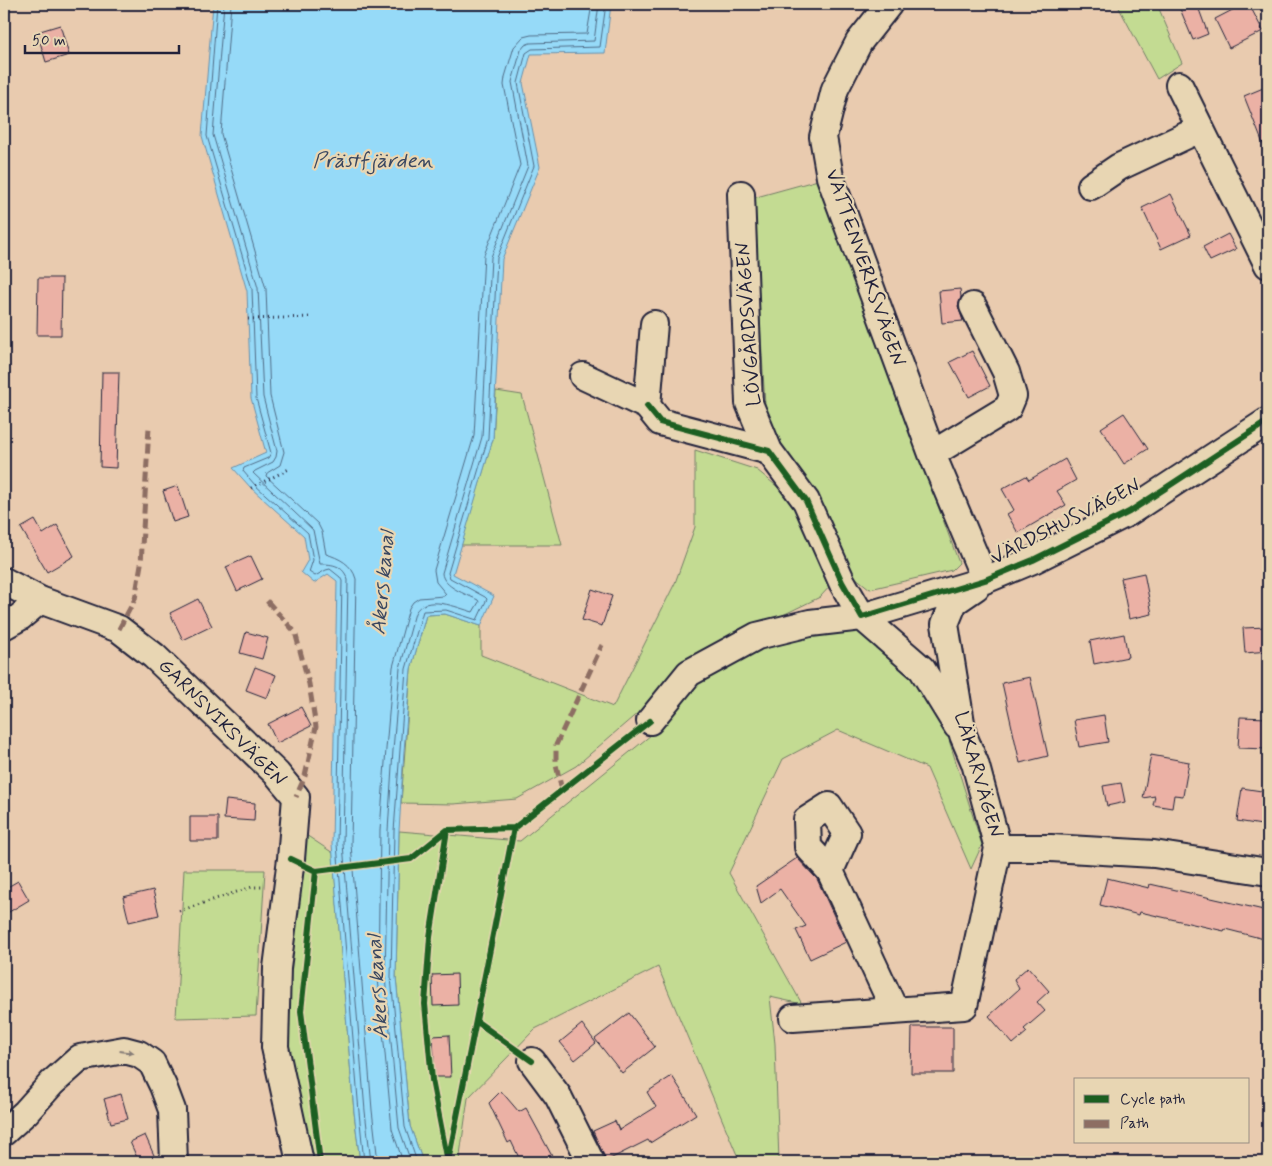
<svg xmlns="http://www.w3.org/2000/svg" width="1272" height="1166" font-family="Mynerve,sans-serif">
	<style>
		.green { fill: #c3db92; stroke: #727e66 }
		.water { fill: #96daf8; stroke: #6890ac }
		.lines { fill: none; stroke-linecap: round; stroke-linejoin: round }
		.shore { stroke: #506c87; stroke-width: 1 }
		.building { fill: #ebb1a5; stroke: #22223b }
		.minor-casing { stroke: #22223b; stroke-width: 30 }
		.path { stroke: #22223b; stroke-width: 3; stroke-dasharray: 1 4; stroke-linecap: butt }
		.minor { stroke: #e8d6b3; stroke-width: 26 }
		.quiet { stroke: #8d6e63; stroke-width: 5; stroke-dasharray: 10 5; stroke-linecap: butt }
		.cycleway-casing { stroke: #e8d6b3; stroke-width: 9 }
		.cycleway { stroke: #1b5e20; stroke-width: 6 }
		.oneway { fill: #857c77 }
		.labels { text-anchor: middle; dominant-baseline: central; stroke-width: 4.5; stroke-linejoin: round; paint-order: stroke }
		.street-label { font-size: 20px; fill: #22223b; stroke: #e8d6b3 }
		.water-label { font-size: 21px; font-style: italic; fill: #394761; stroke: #e8d6b3 }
	</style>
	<rect width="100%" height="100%" fill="#e9cbaf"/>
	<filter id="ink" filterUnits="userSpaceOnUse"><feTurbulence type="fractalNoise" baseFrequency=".02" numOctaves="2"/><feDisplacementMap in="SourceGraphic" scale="10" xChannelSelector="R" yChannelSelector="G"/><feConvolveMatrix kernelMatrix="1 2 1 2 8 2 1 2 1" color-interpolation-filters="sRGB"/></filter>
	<g filter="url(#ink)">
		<!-- green -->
		<path class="green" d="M1117 4H1157L1182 63 1157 79Z
			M818 180 959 563 952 570 870 589 850 573 766 423 753 198Z
			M496 391 522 395 562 545H461L493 439Z
			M695 450 757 470 797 503 833 583 820 597 684 663 640 711 576 766 517 799 453 804 401 803 411 669 426 615 445 614 481 626V655L613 707 675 583 695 527Z
			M841 614 927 670 982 845 971 869 927 768 838 730 783 759 729 873 802 1004 770 997 775 1044 779 1162H740L658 967 535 1029 468 1098 459 1162H423L410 1126 396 977 399 831 520 841 651 735 701 679 770 642Z
			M303 833 333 853 354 1112 360 1162H310L286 1040 289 934Z
			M184 870H265L256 1016 176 1018Z"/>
		<!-- water -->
		<path class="water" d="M213 4H611L605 53 531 54 523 83 540 167 502 259 493 439 453 574 494 596 481 626 445 614 426 615 411 669 404 751 399 831 396 977 410 1126 423 1162H360L354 1112 332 844 337 581 328 574 314 583 301 572 308 560 304 536 251 488 233 468 266 453 251 398 247 291 202 136Z"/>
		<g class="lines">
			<!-- shore -->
			<path class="shore" d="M217 4 207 136 252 289 256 398 271 453 268 458 244 468 243 471 255 485 308 533 313 560 309 572 315 576 326 570 330 569 340 577 342 581 337 844 359 1112 364 1162
				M224 4 213 135 258 288 263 397 277 451 276 457 273 462 255 471 253 473 313 530 320 564C333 564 343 565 348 580L343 844 365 1111 371 1162
				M231 4 221 134 266 289 270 396 284 452 280 465 267 473 266 476 318 524 322 532 326 554C339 558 352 564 356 579L351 844 372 1110 378 1162
				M403 1162 392 1129 378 978 380 830 386 749 393 667 409 608 413 602 419 598 444 596 446 594 436 582 434 570 474 436 484 255 520 165 504 85 505 77 514 47 523 37 531 35 587 34 592 4
				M411 1162 399 1128 385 977 388 831 393 750 400 668 415 613C425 593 458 608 473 612L479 602 478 600C466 594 443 587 442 573L482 437 491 257 528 166 512 82 521 50 525 45 530 43 594 41 599 4
				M417 1162 405 1127 391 977 394 831 406 669 423 611 446 610 477 620 487 599 485 597 450 578 448 573 488 438 497 258 534 166 518 83 526 53 532 49 600 47 606 4"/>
		</g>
		<!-- building -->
		<path class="building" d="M1178 4H1197L1208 34 1193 40Z
			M1244 4H1249L1263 31 1229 48 1215 19Z
			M60 25 69 55 46 62 37 32Z
			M1268 86V154H1267L1244 96Z
			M1171 194 1191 235 1161 249 1142 208Z
			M1228 234 1236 249 1210 261 1203 247Z
			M38 278H62L61 335H37Z
			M960 289 961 297 958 306 963 321 942 323 939 291Z
			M972 351 990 386 969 397 950 362Z
			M102 372H119L116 468 100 467Z
			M1124 413 1148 449 1124 464 1101 428Z
			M1065 459 1076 480 1057 491 1066 505 1018 533 1007 514 1014 510 1002 489 1026 476 1029 480Z
			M178 486 188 517 173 522 163 491Z
			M35 520 43 534 57 525 74 556 47 572 21 528Z
			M251 556 262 579 237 591 226 567Z
			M1144 573 1152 614 1129 619 1121 578Z
			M592 589 612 596 602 626 582 620Z
			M198 599 212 626 183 640 170 613Z
			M1268 627V651L1245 653 1243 628Z
			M246 632 268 638 262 659 240 653Z
			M1124 634 1128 657 1094 664 1090 641Z
			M255 667 276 675 267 698 246 690Z
			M1030 677 1048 756 1020 763 1002 683Z
			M301 707 311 726 277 743 268 724Z
			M1104 715 1108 742 1079 747 1074 720Z
			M1240 717 1268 718V749L1238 748Z
			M1151 755 1189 762 1183 796 1174 795 1172 808 1153 805 1155 796 1143 798Z
			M1121 783 1125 802 1107 806 1103 786Z
			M1242 788 1268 792V826L1237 821Z
			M226 800 255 803 254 821 224 819Z
			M190 817H218V841H190Z
			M797 858 817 879 846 942 810 959 796 930 806 926 780 889 761 903 756 886Z
			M1107 878 1149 888 1150 884 1268 911V940L1225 929 1224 931 1140 912 1139 915 1100 905Z
			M18 881 29 900 4 915V889Z
			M153 890 159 915 129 922 123 897Z
			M1028 967 1049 991 1037 1002 1045 1011 1024 1029 1027 1032 1013 1044 989 1016 1019 989 1014 979Z
			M457 974 458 1005 433 1006 432 975Z
			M629 1013 655 1047 622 1073 595 1039Z
			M582 1024 596 1043 575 1060 560 1042Z
			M912 1027H953V1073H911Z
			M449 1035 451 1077H435L433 1036Z
			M672 1076 696 1114 650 1143 648 1140 606 1161 593 1131 615 1121 619 1130 656 1107 647 1092Z
			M501 1091 519 1112 526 1108 552 1156 540 1162H521L511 1141 508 1143 489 1103Z
			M121 1094 128 1119 111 1123 104 1099Z
			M145 1135 157 1162H139L130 1142Z"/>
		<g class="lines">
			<!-- minor casing -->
			<g class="minor-casing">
				<path id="minor" d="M889 4 859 42 835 89 823 137 830 177 932 454 985 580
					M1179 85 1268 265
					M1091 186 1119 167 1200 129
					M741 194 749 403 769 451
					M583 376 647 406 660 422 769 451 806 501 842 582 862 617 985 580 1033 560 1129 512 1268 421
					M647 406 654 324
					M932 454 1008 408 1013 396 1006 372 973 306
					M4 581 40 600 119 629 154 656 277 774 296 797 291 859 277 968 275 1047 300 1162
					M4 626 20 617 40 600
					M650 721 689 673 757 636 810 623 862 617 922 669 957 726
					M998 848H1051L1154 854 1268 872
					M830 871 808 847 807 820 829 806 847 833 830 871 895 1011
					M793 1018 964 1006 998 848 975 763 963 735 945 624 954 602 976 587
					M532 1061 558 1096 591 1162
					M4 1132 26 1112 52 1083 80 1058 124 1050 139 1054 152 1063 163 1086 172 1110 174 1162"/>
			</g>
			<!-- path -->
			<path class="path" d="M587 4 610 8
				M248 319 312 317
				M251 488 291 468
				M179 911 252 887H264"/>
			<!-- minor -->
			<use href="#minor" class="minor"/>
			<!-- quiet -->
			<path class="quiet" d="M267 601 295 632 309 684 316 727 305 776 296 797
				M119 629 135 599 141 564 149 427
				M562 790 556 765V745L602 645"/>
			<!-- cycleway casing -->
			<g class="cycleway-casing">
				<path id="cycleway" d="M647 406 660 422 769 451 806 501 842 582 862 617 985 580 1033 560 1129 512 1268 421
					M447 830 430 937 425 1004 432 1080 447 1157
					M291 859 316 871 411 859 447 830 514 828 650 721
					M316 871 301 1011 320 1162
					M476 1021 532 1061
					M448 1162 514 828"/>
			</g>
			<!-- cycleway -->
			<use href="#cycleway" class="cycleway"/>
		</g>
		<!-- one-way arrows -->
		<defs><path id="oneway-solid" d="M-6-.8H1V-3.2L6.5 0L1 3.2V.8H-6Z" transform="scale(1.25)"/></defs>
		<use class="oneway" href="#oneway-solid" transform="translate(127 1052) rotate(7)"/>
	</g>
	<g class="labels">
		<!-- street labels -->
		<g class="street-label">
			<text transform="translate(865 268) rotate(71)">VATTENVERKSVÄGEN</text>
			<text transform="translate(749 324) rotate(-94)">LÖVGÅRDSVÄGEN</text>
			<text transform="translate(1066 522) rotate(-27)">VÄRDSHUSVÄGEN</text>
			<text transform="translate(222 723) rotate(45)">GARNSVIKSVÄGEN</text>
			<text transform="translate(978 775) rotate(74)">LÄKARVÄGEN</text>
		</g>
		<!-- water labels -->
		<g class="water-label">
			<text x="373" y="161">Prästfjärden</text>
			<text transform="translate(383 583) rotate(-85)">Åkers kanal</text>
			<text transform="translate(378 987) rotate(-94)">Åkers kanal</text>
		</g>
	</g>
	<!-- margin -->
	<rect width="1272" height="1166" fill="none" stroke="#e8d6b3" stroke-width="20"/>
	<rect x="10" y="10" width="1252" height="1146" fill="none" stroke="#22223b" stroke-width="2" filter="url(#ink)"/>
	<!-- legend -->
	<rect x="1074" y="1078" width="175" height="65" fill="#e8d6b3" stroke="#998e83"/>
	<rect x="1084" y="1095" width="25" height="8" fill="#1b5e20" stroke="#998e83"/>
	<text x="1120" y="1104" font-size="15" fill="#22223b">Cycle path</text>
	<rect x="1084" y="1120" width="25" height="8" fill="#8d6e63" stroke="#998e83"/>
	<text x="1120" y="1128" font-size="15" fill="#22223b">Path</text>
	<!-- scale -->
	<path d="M25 45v8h154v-8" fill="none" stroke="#22223b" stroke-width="2.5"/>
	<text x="32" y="45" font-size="15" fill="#22223b" stroke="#e8d6b3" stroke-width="4" paint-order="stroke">50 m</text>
</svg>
